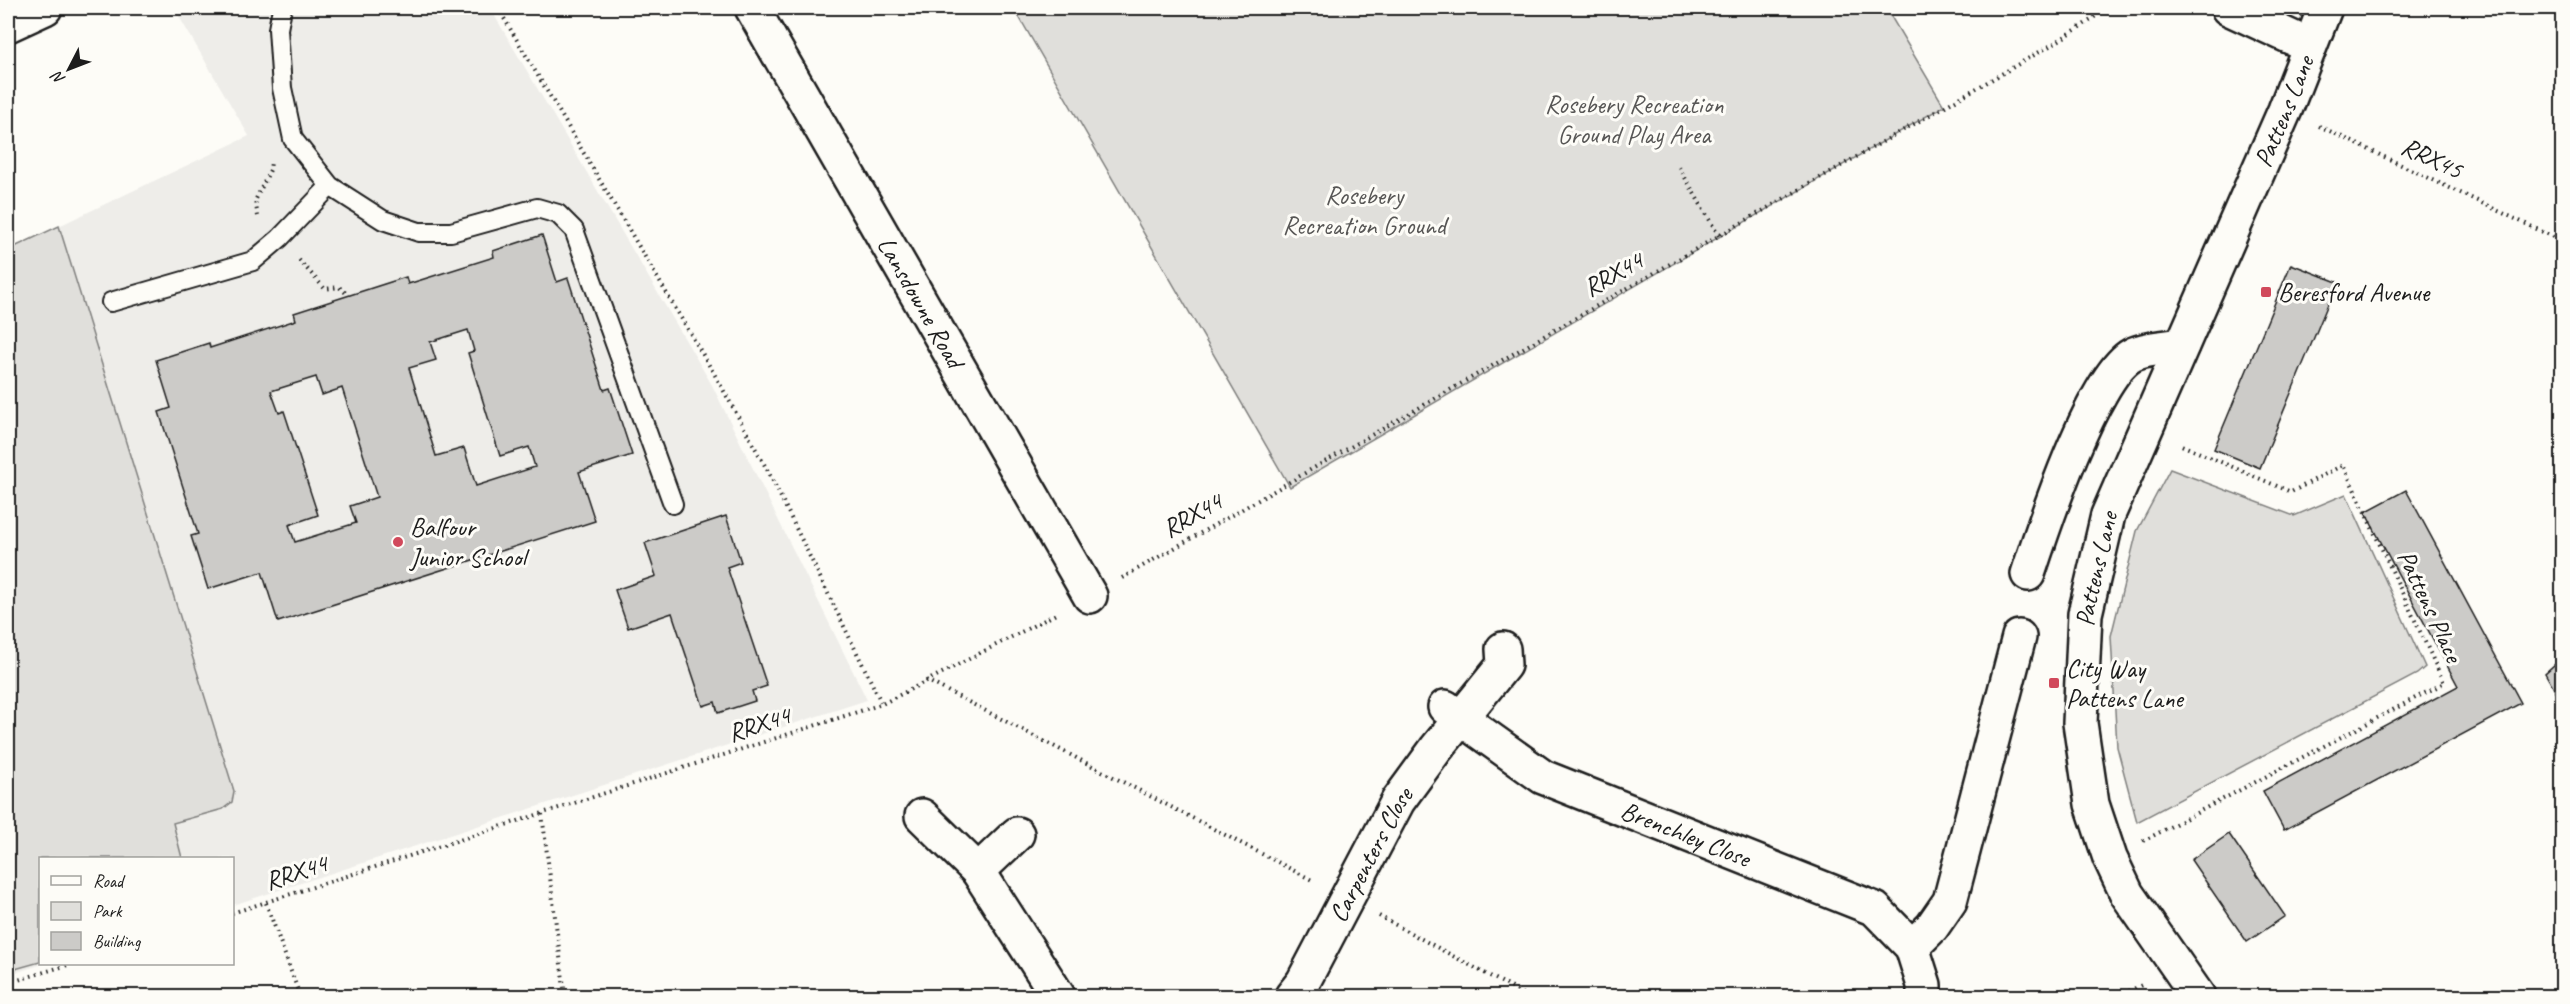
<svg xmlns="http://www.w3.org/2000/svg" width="2570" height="1004" font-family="Caveat,sans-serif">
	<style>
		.built { fill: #eeede9 }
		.green { fill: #e0dfdb; stroke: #7e7e7c; stroke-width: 1.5 }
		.building { fill: #cccbc8; stroke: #1c1c1c; stroke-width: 1.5; fill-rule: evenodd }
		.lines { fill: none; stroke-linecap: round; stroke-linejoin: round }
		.service-casing { stroke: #1c1c1c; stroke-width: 22 }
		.minor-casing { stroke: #1c1c1c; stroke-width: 38 }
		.tertiary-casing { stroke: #1c1c1c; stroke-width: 38 }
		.path { stroke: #1c1c1c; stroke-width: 4; stroke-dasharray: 1.5 4.5; stroke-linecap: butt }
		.service { stroke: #fdfcf7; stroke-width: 18 }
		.minor { stroke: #fdfcf7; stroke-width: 33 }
		.tertiary { stroke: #fdfcf7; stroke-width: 33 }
		.poi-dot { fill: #d1495b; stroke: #fdfcf7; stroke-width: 2 }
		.labels { text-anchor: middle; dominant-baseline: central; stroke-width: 6; stroke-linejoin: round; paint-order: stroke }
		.park-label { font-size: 26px; fill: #575655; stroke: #fdfcf7 }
		.street-label { font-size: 26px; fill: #1c1c1c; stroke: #fdfcf7 }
		.poi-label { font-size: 26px; fill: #1c1c1c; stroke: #fdfcf7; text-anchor: start }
	</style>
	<rect width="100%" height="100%" fill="#fdfcf7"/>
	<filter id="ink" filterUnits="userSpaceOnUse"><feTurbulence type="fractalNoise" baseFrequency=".0167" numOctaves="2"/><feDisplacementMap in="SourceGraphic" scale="12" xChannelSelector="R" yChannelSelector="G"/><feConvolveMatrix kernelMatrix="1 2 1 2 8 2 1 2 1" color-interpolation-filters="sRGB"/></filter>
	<g filter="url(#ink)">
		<!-- built -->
		<path class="built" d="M174 8H490L712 385 867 700 233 905 232 858H40V964H43L8 975V250L249 136Z"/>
		<!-- green -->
		<path class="green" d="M1014 8H1886L1944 106 1290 487Z
			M59 226 234 791 232 802 223 809 173 823 182 858H40V962L8 971V250Z
			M2170 469 2294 516 2346 494 2425 667 2417 674 2137 822 2117 747 2111 636 2137 531Z"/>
		<!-- building -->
		<path class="building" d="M542 235 557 282 568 278 604 390 610 388 632 455 579 472 595 521 278 622 262 572 208 589 191 536 198 534 159 412 171 408 156 360 209 343 210 348 296 320 294 313 406 277 408 284 494 257 493 251ZM468 330 474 351 468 353 500 456 529 447 535 467 476 486 464 448 436 456 409 368 436 360 430 342ZM316 377 322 395 342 388 377 497 350 506 356 523 295 542 289 525 318 515 284 411 279 413 271 391Z
			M2291 264 2337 282 2260 468 2214 449Z
			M2406 490 2521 703 2284 830 2263 791 2458 686 2365 512Z
			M726 516 741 562 727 567 767 686 752 691 755 701 718 713 715 702 703 706 672 613 628 628 615 590 656 576 645 543Z
			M2562 658V703L2545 673Z
			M2229 834 2285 916 2247 942 2191 860Z"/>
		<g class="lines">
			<!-- service casing -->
			<g class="service-casing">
				<path id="service" d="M282 8 278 29 282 88 293 139 330 186 383 220 419 232H451L537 208 558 214 574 230 673 504
					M111 302 253 261 280 238 330 186"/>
			</g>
			<!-- minor casing -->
			<g class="minor-casing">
				<g id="minor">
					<path id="s1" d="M752 8 1090 596"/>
					<path d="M2228 8 2308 45"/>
					<path d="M8 25 45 8"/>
					<path d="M2028 574C2043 528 2093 376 2132 355 2143 349 2169 347 2182 345"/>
					<path id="s2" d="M1445 707 1543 777 1875 909 1912 947 1924 985V996"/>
					<path d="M922 816 978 871 1058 996"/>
					<path d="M978 871 1017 834"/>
					<path d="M1912 947 1932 927 1950 901 2019 637"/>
					<path id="s3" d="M1292 996 1303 982 1398 801 1436 749 1504 665 1503 649"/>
				</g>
			</g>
			<!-- tertiary casing -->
			<g class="tertiary-casing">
				<g id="tertiary">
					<path id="s4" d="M2198 996 2127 894 2110 858 2092 804 2080 723 2085 614 2108 515 2285 110 2325 8"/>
				</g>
			</g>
			<!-- path -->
			<path class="path" d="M498 8 719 382 769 473 882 704
				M2319 126 2562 241
				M1679 167 1719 236
				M258 216 255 201 270 170 271 162
				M299 260 325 289 339 287 348 295
				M1122 578 2050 46 2091 20 2105 8
				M926 680 1314 881
				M542 814 565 996
				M2143 841 2444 683 2343 465 2291 492 2179 444
				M266 903 300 996
				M232 913 882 704 1058 613
				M1379 916 1527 996
				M8 983 71 964
				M2118 996 2144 984"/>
			<!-- service -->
			<use href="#service" class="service"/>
			<!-- minor -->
			<use href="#minor" class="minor"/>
			<!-- tertiary -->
			<use href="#tertiary" class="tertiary"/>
		</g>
	</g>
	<!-- markers -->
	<g class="poi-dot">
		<rect x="2260" y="286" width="12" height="12" rx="3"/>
		<circle cx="398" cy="542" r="6"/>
		<rect x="2048" y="677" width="12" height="12" rx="3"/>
	</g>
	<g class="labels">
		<!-- park labels -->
		<g class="park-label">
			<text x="1634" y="104">Rosebery Recreation<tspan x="1634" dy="30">Ground Play Area</tspan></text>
			<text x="1364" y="195">Rosebery<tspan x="1364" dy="30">Recreation Ground</tspan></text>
		</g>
		<!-- street labels -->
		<g class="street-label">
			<text stroke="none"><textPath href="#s4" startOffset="954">Pattens Lane</textPath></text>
			<text transform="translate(2432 158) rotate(25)">RRX45</text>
			<text transform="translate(1613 274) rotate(-30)">RRX44</text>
			<text stroke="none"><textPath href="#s1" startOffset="339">Lansdowne Road</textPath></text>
			<text transform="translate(1192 515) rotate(-30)">RRX44</text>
			<text stroke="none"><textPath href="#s4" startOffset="458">Pattens Lane</textPath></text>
			<text transform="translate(2430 606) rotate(65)">Pattens Place</text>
			<text transform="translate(759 724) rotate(-18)">RRX44</text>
			<text stroke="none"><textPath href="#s2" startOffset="274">Brenchley Close</textPath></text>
			<text stroke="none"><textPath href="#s3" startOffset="162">Carpenters Close</textPath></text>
			<text transform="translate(296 872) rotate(-18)">RRX44</text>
		</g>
		<!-- poi labels -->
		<g class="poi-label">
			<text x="2278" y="292">Beresford Avenue</text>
			<text x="410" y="527">Balfour<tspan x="410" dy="30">Junior School</tspan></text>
			<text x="2066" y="668">City Way<tspan x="2066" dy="30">Pattens Lane</tspan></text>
		</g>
	</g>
	<!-- margin -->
	<rect width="2570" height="1004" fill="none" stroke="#fdfcf7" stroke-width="30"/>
	<rect x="15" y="15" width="2540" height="974" fill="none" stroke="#1c1c1c" stroke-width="2" filter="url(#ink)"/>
	<!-- legend -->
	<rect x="39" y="857" width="195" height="108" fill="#fdfcf7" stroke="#a3a29f" stroke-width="1.5"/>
	<rect x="51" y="876" width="30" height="9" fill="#fdfcf7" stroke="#a3a29f" stroke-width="1.5"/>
	<text x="93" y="887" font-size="18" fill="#1c1c1c">Road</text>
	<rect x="51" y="902" width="30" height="18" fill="#e0dfdb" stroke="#a3a29f" stroke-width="1.5"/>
	<text x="93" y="917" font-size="18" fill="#1c1c1c">Park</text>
	<rect x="51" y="932" width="30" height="18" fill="#cccbc8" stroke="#a3a29f" stroke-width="1.5"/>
	<text x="93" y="947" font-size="18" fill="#1c1c1c">Building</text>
	<!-- north arrow -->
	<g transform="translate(69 69) rotate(228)" stroke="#fdfcf7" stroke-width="4.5" paint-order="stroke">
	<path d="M0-4.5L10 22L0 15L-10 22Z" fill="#1c1c1c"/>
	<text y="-9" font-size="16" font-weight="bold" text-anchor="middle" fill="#1c1c1c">N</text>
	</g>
</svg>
